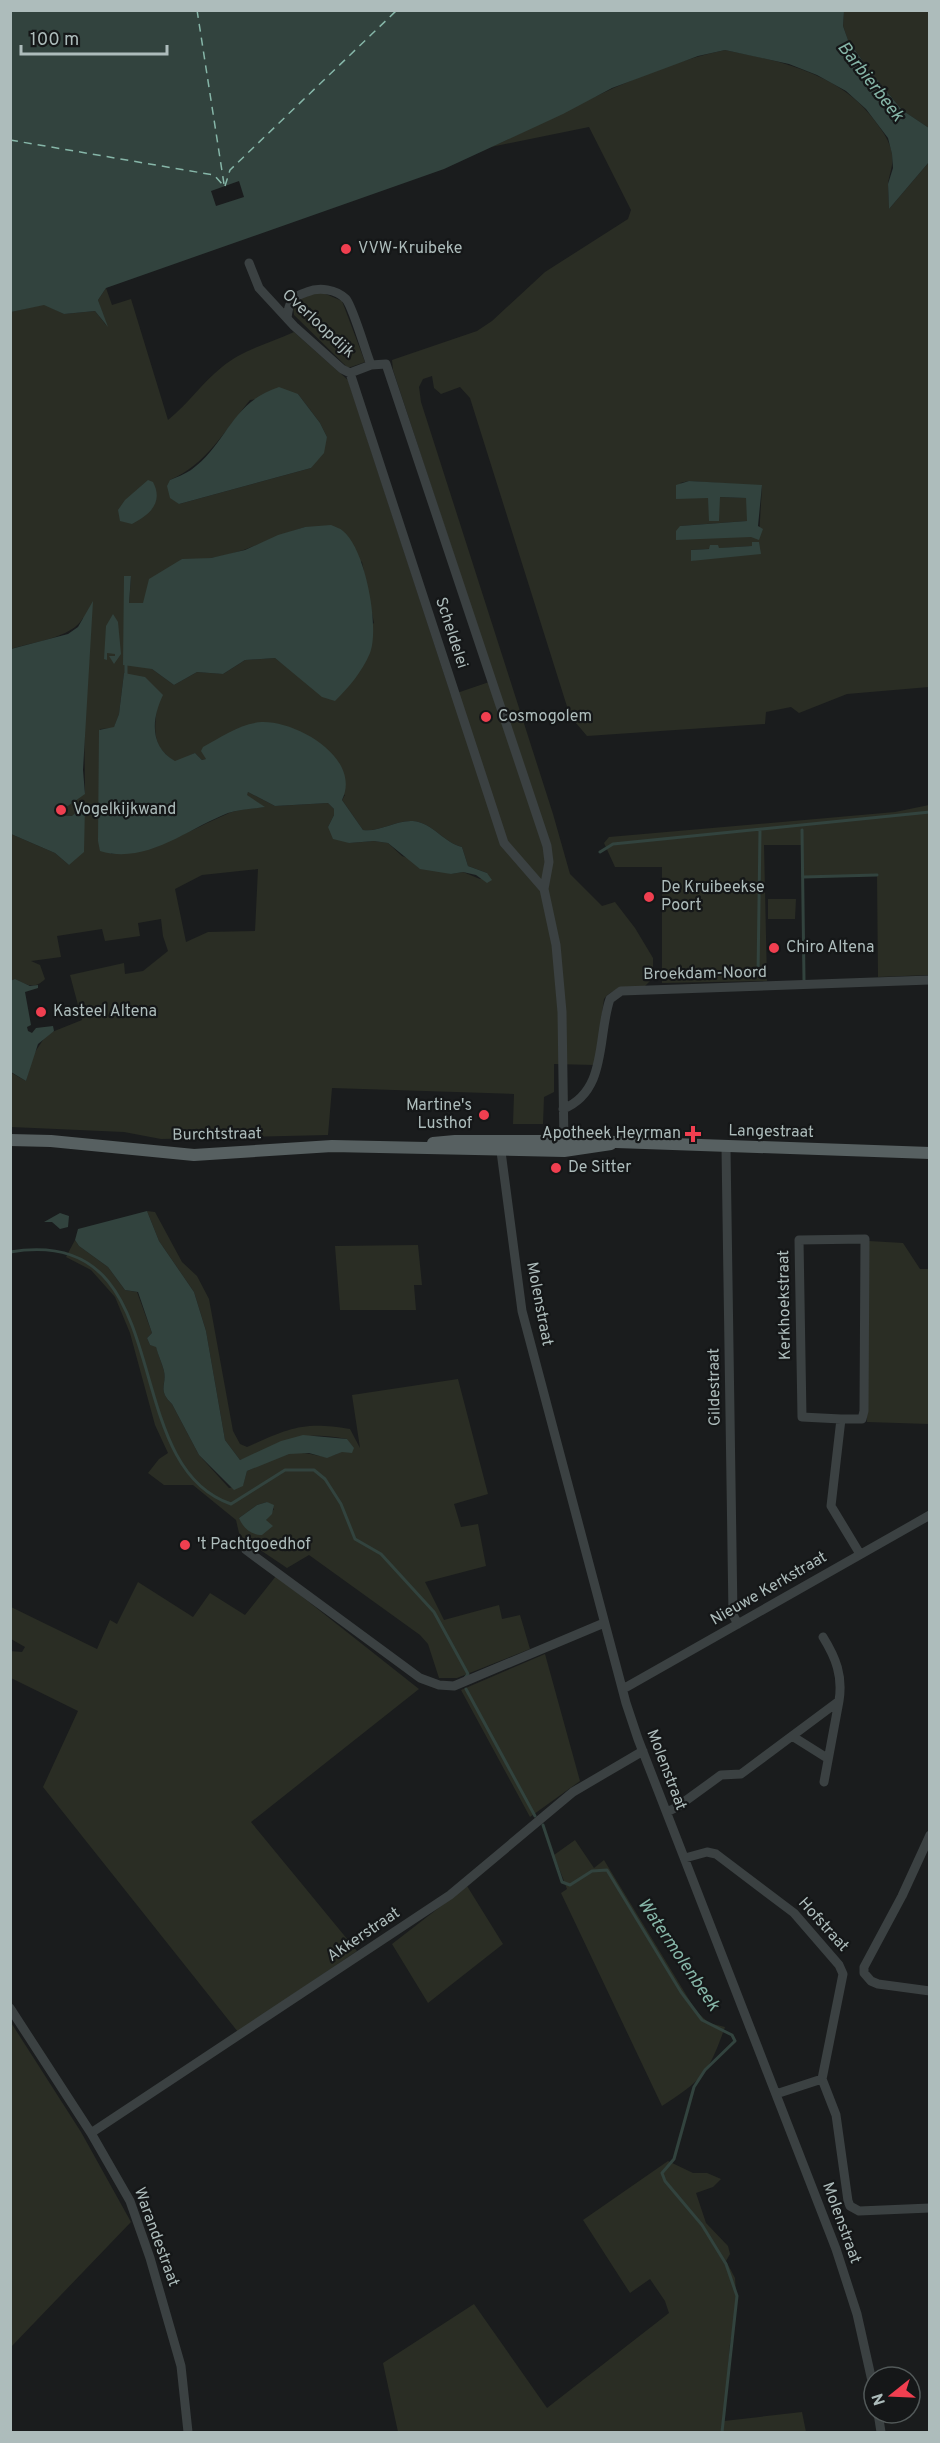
<svg xmlns="http://www.w3.org/2000/svg" width="940" height="2443" font-family="Overpass,sans-serif">
	<style>
		.green { fill: #2a2d24; fill-rule: evenodd }
		.water { fill: #32433e }
		.pier { fill: #1a1c1d }
		.lines { fill: none; stroke-linecap: round; stroke-linejoin: round }
		.stream { stroke: #32433e; stroke-width: 3 }
		.ferry { stroke: #86b6a8; stroke-width: 1.5; stroke-dasharray: 8 6; stroke-linecap: butt }
		.minor { stroke: #3b4142; stroke-width: 9 }
		.major { stroke: #576061; stroke-width: 12 }
		.poi-dot { fill: #f03f50; stroke: #151718; stroke-width: 2 }
		.labels { text-anchor: middle; dominant-baseline: central; stroke-width: 4.5; stroke-linejoin: round; paint-order: stroke }
		.poi-label { font-size: 16px; fill: #adbcbb; stroke: #151718; text-anchor: start }
		.street-label { font-size: 16px; fill: #adbcbb; stroke: #151718 }
		.water-label { font-size: 18px; font-style: italic; fill: #86b6a8; stroke: #151718 }
	</style>
	<rect width="100%" height="100%" fill="#1a1c1d"/>
	<!-- green -->
	<path class="green" d="M844 11H929V128L902 110 869 70 848 40 843 26Z
		M725 50C780 61 840 73 875 121 883 132 890 141 892 154 894 165 889 174 888 185 888 193 889 201 889 209L929 162V687L847 694 799 713 791 707 766 712 765 724 587 736 570 716 470 398 460 387 441 394 434 388 432 376 423 379 419 387 421 402 553 814 570 874 602 906 615 902 635 928 653 958V978L644 987C629 988 614 986 604 999L595 1065 554 1064V1092L544 1097 543 1124H513L514 1094 332 1088 328 1135 161 1139 124 1132 11 1127 10 1072 26 1081 33 1055 47 1034 82 1020 70 975 124 963 125 974 143 971 168 951 163 936 161 919 138 923 140 936 105 941 102 929 57 936 61 957 31 961 40 965 45 979C34 990 27 985 15 979L11 981V834L55 853 69 865 85 806 73 816 57 815V804L68 806 85 793 83 618C72 638 32 642 11 649V312L44 304 64 314 95 311 106 325 98 300 106 288 112 305 131 299 168 420C188 404 202 383 222 367 242 350 270 343 294 332L348 380 451 695 495 680 393 370 392 360 477 331 492 321 545 272 628 219 631 210 589 127 491 147C568 112 642 67 725 50ZM298 394 320 423 327 437 311 468 179 504 170 480C207 464 225 430 250 400ZM689 481 762 486 759 537 680 526 747 521V498L719 497V521H709V498L680 483ZM305 527 362 562 374 623 297 675 275 658 245 660 223 674 197 672 174 685 152 669 124 603V577H131L129 603H144L182 559C191 559 201 560 211 558 244 554 273 536 305 527ZM752 546 691 561V550ZM124 673 157 707C154 731 152 748 176 762L195 753 202 760 207 759 345 795 342 800 363 830C381 832 395 820 413 821 433 823 444 843 462 847L468 866 487 873 480 879 463 872 451 874 402 856 388 843 374 841 349 843 328 827 334 815V809L328 803 275 806 248 792 246 795 264 807C252 809 238 809 227 814 188 831 155 852 111 854L100 729 114 728 119 714ZM258 869 255 931 208 932 186 942 175 889 202 875Z
		M321 292 342 301 365 362 348 368 294 315 293 306 297 298Z
		M929 805V975L878 977 877 875 801 877V845H764L767 981 662 983V867H615L604 843 609 837 895 812Z
		M768 899H796L795 919H768Z
		M147 1211 155 1212 182 1262 197 1276 209 1299 233 1431 240 1444 247 1447C290 1428 303 1421 350 1429L360 1448 352 1395 458 1379 488 1494 454 1504 461 1527 478 1524 486 1566 425 1582 444 1620 499 1605 502 1619 520 1615 530 1649 457 1678H439L428 1644 420 1635 309 1555 287 1568 244 1539 239 1533 236 1520 193 1485H164L148 1473 159 1459 168 1453 155 1425 130 1333 115 1297 91 1270 66 1257 75 1240 79 1246 108 1267 125 1290 137 1292 152 1333 147 1338 150 1345 156 1346C158 1355 162 1363 164 1371 167 1385 157 1390 172 1404L199 1455 229 1488 243 1485 247 1471C261 1465 277 1455 292 1453 317 1451 328 1466 349 1445L347 1439C294 1429 286 1443 240 1460L225 1440 206 1331 194 1292 159 1241ZM267 1502 274 1509 266 1520 239 1518 257 1505Z
		M869 1241 903 1243 920 1269H929V1424L867 1422Z
		M418 1245 422 1285H414L416 1310H340L335 1246Z
		M276 1576 419 1689 251 1822 357 1951 238 2032 43 1787 78 1711 11 1678 10 1651 22 1652 25 1647 11 1639V1607L97 1649 110 1620 117 1624 138 1582 193 1617 210 1593 245 1615Z
		M545 1654 580 1781 530 1817 461 1690Z
		M575 1840 594 1868 604 1860 696 2011 709 2023 725 2027C709 2072 703 2080 662 2106L561 1893 567 1889 554 1855Z
		M467 1886 503 1944 428 2003 392 1944Z
		M10 2021 81 2132 131 2222 11 2347Z
		M668 2161 693 2173H707L721 2179 713 2187 696 2193 706 2223 728 2246 730 2254 726 2261 735 2278 737 2307 730 2344 724 2421 802 2412 806 2432H398L383 2363 474 2304 547 2408 669 2313 665 2301 650 2279 630 2293 583 2220Z"/>
	<!-- water -->
	<path class="water" d="M10 11H844L843 26 848 40 869 70 902 110 929 128V162L889 209 888 184 893 168 892 154 888 138 866 109 846 91 817 75 789 64 725 50 698 56 612 88 563 114 444 169 106 288 98 300 108 327 95 311 64 314 44 305 11 312Z
		M279 387 298 394 320 423 327 437 324 453 311 468 179 504 170 498 167 486 170 480C177 477 185 474 191 470 228 443 230 403 279 387Z
		M148 480 153 482C164 503 149 515 132 524L120 521 118 510 125 500Z
		M689 481 762 485 758 526 763 529 759 540 751 537 676 540V531L680 526 747 521 746 498 720 497 719 521H709L708 498 676 499V485Z
		M331 525C335 527 340 528 343 531 365 548 380 627 370 653 362 672 349 687 335 701L322 697 275 658 245 660 223 674 197 672 174 685 152 669 123 665 124 576H131L129 603H143L149 579 182 559 211 558 245 550 278 535 305 527Z
		M752 542H759L761 554 691 561V550L709 549 710 545H718L719 548 752 546Z
		M93 601 83 770 85 794 68 806 57 805 58 815 72 816 85 805 84 852 69 865 55 853 11 834V649L68 634 78 627Z
		M113 614 118 622 121 654 114 664 109 656H115V654L107 653V660L104 659 106 626Z
		M124 673 145 677 163 695C151 720 150 747 175 761L195 753 202 760 206 759 201 751 203 747C221 737 241 723 262 722 298 721 362 759 342 800L363 830C381 832 395 820 413 821 433 823 444 843 462 847L468 866 487 873 492 880 487 883 476 875 463 872 451 874 420 869 388 843 374 841 349 843 333 839 328 827 334 815V809L328 803 275 806 248 792 247 795 265 807C253 809 239 809 228 813 187 829 146 865 100 851L98 841 99 730 114 727 119 714Z
		M15 979 30 986 38 985V988L25 992 31 1025 27 1027 28 1031 32 1033 36 1028 53 1026 54 1031 38 1044 26 1081 11 1072 10 981Z
		M147 1211 159 1241 194 1292 206 1331 225 1440 240 1460 281 1441 303 1435 347 1439 354 1448 352 1453 342 1452 327 1458 309 1453 289 1454 247 1471 243 1486 234 1490 199 1455 172 1404C157 1390 167 1385 164 1371 162 1363 158 1355 156 1347L150 1345 147 1338 152 1333 138 1292 125 1290 108 1267 79 1246 75 1240 78 1229Z
		M60 1213 69 1216 68 1227 60 1229 52 1222H44Z
		M267 1502 274 1505 272 1514 266 1520 273 1526 262 1535C251 1535 243 1528 239 1518L257 1505Z"/>
	<!-- pier -->
	<path class="pier" d="M239 181 244 197 216 206 211 191Z"/>
	<g class="lines">
		<!-- stream -->
		<path class="stream" d="M126 665V674
			M802 830 804 980
			M600 852 613 844 930 812
			M803 877 877 875
			M758 975 760 830
			M10 1252C183 1223 113 1464 231 1504L285 1470H314L325 1479 341 1504 355 1539 381 1554 434 1612 468 1674 465 1678
			M466 1689 535 1816
			M543 1825 562 1882 570 1885 592 1871 607 1870 681 1992 702 2020 732 2035 735 2041 705 2070 694 2087 674 2159 662 2173 665 2181 702 2225 726 2264 737 2296 722 2432"/>
		<!-- ferry -->
		<path class="ferry" d="M197 10 224 184
			M10 140 214 175 224 186
			M225 186 230 170 397 10"/>
		<!-- minor -->
		<path class="minor" d="M249 263 259 288 294 326 342 369 350 373 371 365 386 364 547 846 549 862 544 889
			M287 318C289 302 291 297 307 292 319 287 336 289 346 299 353 307 366 353 371 365
			M350 373 504 843 544 889 556 945 562 1012 564 1145
			M563 1109C608 1091 597 1036 610 999L621 991 930 980
			M500 1144 522 1311 626 1703 638 1739 836 2249 857 2314 874 2390
			M726 1148 733 1615 738 1624
			M841 1419H862L864 1411 865 1239 799 1240 802 1417 841 1419 831 1506 860 1554
			M246 1550 420 1678 439 1685 454 1686 604 1623
			M623 1689 930 1515
			M792 1736 827 1758
			M824 1782 839 1701
			M667 1812 677 1807 721 1775 741 1774 839 1701C843 1676 836 1658 823 1637
			M685 1858 707 1852 716 1854 794 1913 839 1965 843 1974 822 2079 836 2115 848 2201 850 2206 859 2211 930 2208
			M864 1973V1967L902 1896 930 1835
			M864 1973 871 1981 878 1984 930 1991
			M10 2008 91 2133 130 2201 150 2258 181 2366 188 2432
			M776 2094 822 2079
			M91 2133 450 1895 573 1792 643 1751
			M878 2413 881 2432"/>
		<!-- major -->
		<path class="major" d="M10 1140 51 1141 194 1155 332 1146 564 1151 611 1144
			M433 1143 455 1141H588L930 1153"/>
	</g>
	<!-- markers -->
	<g class="poi-dot">
		<circle cx="346" cy="249" r="6"/>
		<circle cx="486" cy="717" r="6"/>
		<circle cx="61" cy="810" r="6"/>
		<circle cx="649" cy="897" r="6"/>
		<circle cx="774" cy="948" r="6"/>
		<circle cx="41" cy="1012" r="6"/>
		<circle cx="484" cy="1115" r="6"/>
		<path d="M690 1125h6v6h6v6h-6v6h-6v-6h-6v-6h6z"/>
		<circle cx="556" cy="1168" r="6"/>
		<circle cx="185" cy="1545" r="6"/>
	</g>
	<g class="labels">
		<!-- poi labels -->
		<g class="poi-label">
			<text x="358" y="249">VVW-Kruibeke</text>
			<text x="498" y="717">Cosmogolem</text>
			<text x="73" y="810">Vogelkijkwand</text>
			<text x="661" y="888">De Kruibeekse<tspan x="661" dy="18">Poort</tspan></text>
			<text x="786" y="948">Chiro Altena</text>
			<text x="53" y="1012">Kasteel Altena</text>
			<text x="472" y="1106" text-anchor="end">Martine's<tspan x="472" dy="18">Lusthof</tspan></text>
			<text x="681" y="1134" text-anchor="end">Apotheek Heyrman</text>
			<text x="568" y="1168">De Sitter</text>
			<text x="197" y="1545">'t Pachtgoedhof</text>
		</g>
		<!-- street labels -->
		<g class="street-label">
			<text transform="translate(318 324) rotate(43)">Overloopdijk</text>
			<text transform="translate(451 633) rotate(72)">Scheldelei</text>
			<text transform="translate(705 974) rotate(-1)">Broekdam-Noord</text>
			<text transform="translate(771 1132) rotate(1)">Langestraat</text>
			<text transform="translate(217 1135) rotate(-1)">Burchtstraat</text>
			<text transform="translate(539 1304) rotate(79)">Molenstraat</text>
			<text transform="translate(785 1305) rotate(-91)">Kerkhoekstraat</text>
			<text transform="translate(715 1387) rotate(-91)">Gildestraat</text>
			<text transform="translate(769 1589) rotate(-30)">Nieuwe Kerkstraat</text>
			<text transform="translate(666 1770) rotate(69)">Molenstraat</text>
			<text transform="translate(823 1925) rotate(48)">Hofstraat</text>
			<text transform="translate(364 1935) rotate(-34)">Akkerstraat</text>
			<text transform="translate(841 2223) rotate(70)">Molenstraat</text>
			<text transform="translate(156 2237) rotate(70)">Warandestraat</text>
		</g>
		<!-- water labels -->
		<g class="water-label">
			<text transform="translate(870 82) rotate(52)">Barbierbeek</text>
			<text transform="translate(678 1955) rotate(56)">Watermolenbeek</text>
		</g>
	</g>
	<!-- border -->
	<rect width="940" height="2443" fill="none" stroke="#adbcbb" stroke-width="24"/>
	<!-- north arrow -->
	<g transform="translate(892 2395) rotate(252)"><circle r="28" fill="#151718" stroke="#525959" stroke-width="1.5"/>
	<path d="M0-4.5L10 22L0 15L-10 22Z" fill="#f03f50"/>
	<text y="-9" font-size="16" font-weight="bold" text-anchor="middle" fill="#adbcbb">N</text>
	</g>
	<!-- scale -->
	<path d="M21 45v9h146v-9" fill="none" stroke="#adbcbb" stroke-width="3"/>
	<text x="30" y="45" font-size="18" fill="#adbcbb" stroke="#151718" stroke-width="4.5" paint-order="stroke">100 m</text>
</svg>
